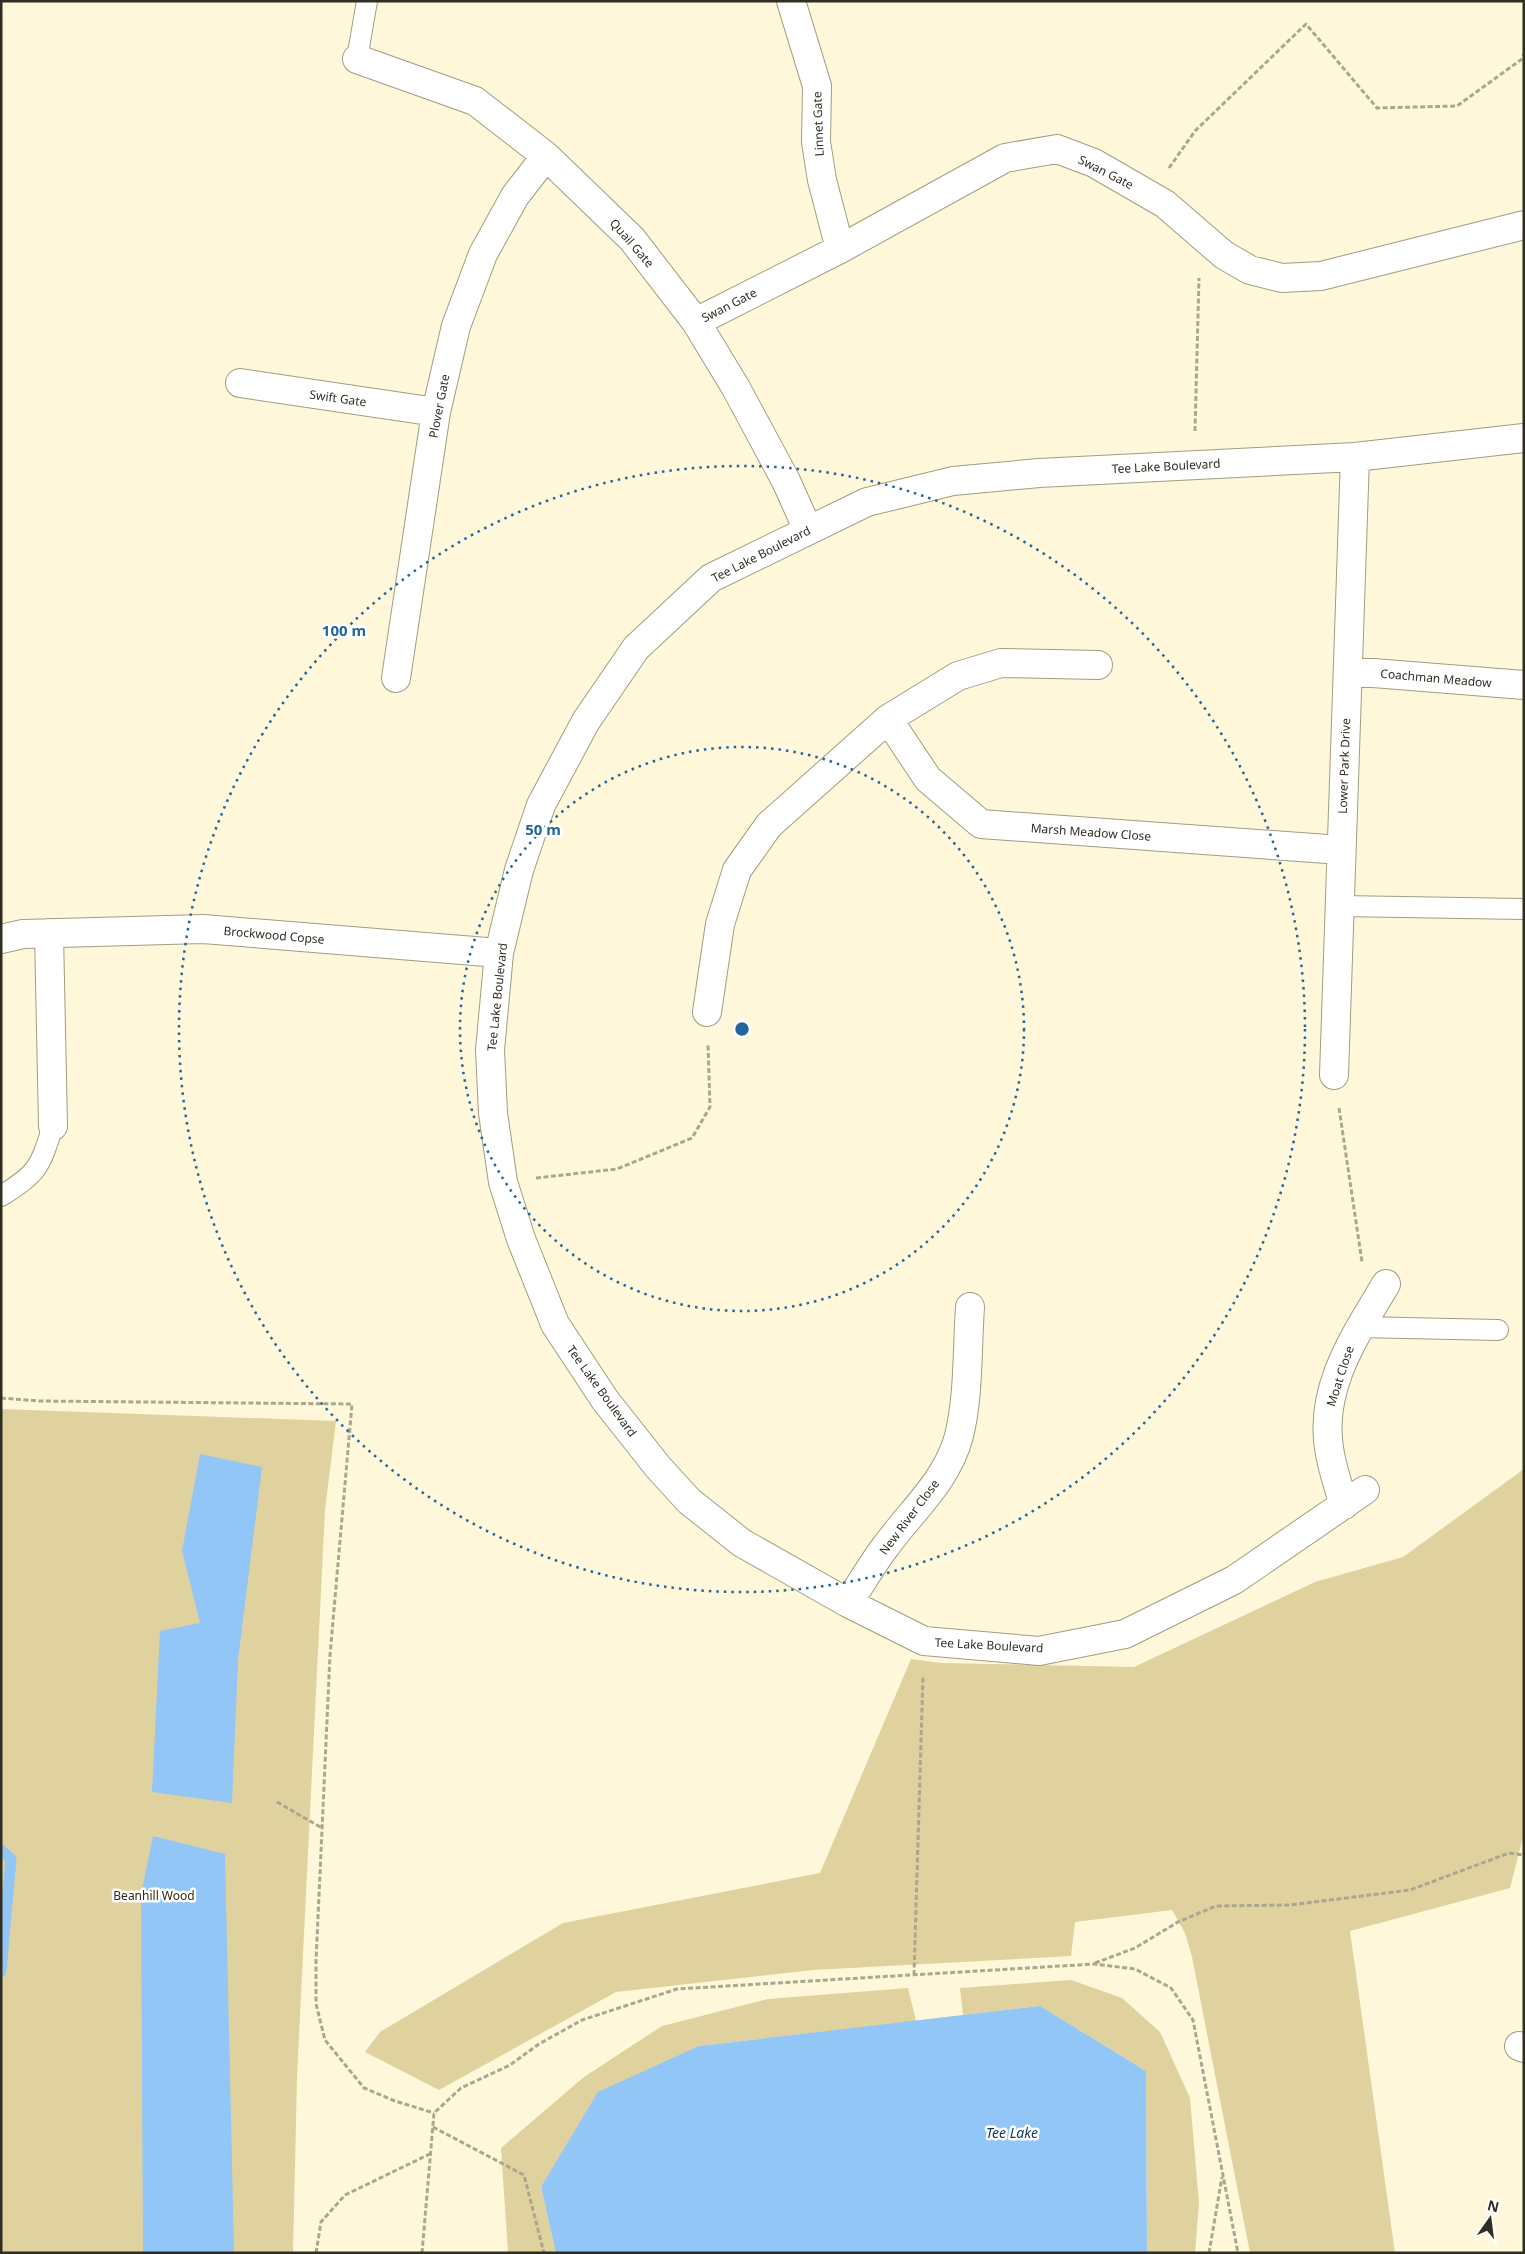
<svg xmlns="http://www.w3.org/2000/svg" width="1525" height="2254" font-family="'Noto Sans',sans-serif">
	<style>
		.green { fill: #dfd29f }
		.water { fill: #91c6f6 }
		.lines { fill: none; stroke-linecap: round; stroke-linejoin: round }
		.stream { stroke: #91c6f6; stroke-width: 11 }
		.lane-casing { stroke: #a39c80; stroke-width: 22 }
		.street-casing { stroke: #a39c80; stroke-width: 30 }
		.path { stroke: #aba68f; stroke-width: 3; stroke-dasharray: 5 2.5; stroke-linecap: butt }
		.lane { stroke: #fff; stroke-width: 20 }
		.street { stroke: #fff; stroke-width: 28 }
		.ring { fill: none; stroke: #23669b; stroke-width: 2.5; stroke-dasharray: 2.5 5 }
		.labels { text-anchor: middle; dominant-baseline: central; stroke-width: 5; stroke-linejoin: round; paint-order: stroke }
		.street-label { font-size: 12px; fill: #302d22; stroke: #fff }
		.park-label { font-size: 12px; fill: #322a0b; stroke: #fff }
		.water-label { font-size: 14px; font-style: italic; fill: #113958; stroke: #fff }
		.centre { fill: #23669b; stroke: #fff; stroke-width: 2.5 }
		.ring-label { font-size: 15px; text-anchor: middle; font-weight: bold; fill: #23669b; stroke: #fff; stroke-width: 5; stroke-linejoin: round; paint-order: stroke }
	</style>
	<rect width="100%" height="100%" fill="#fef7d9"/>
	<!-- green -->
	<path class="green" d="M1 1409 336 1421 325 1510 297 2076 293 2253H1Z
		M1524 1469V1833L1510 1888 1350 1931 1395 2253H1250L1192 1957 1185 1933 1172 1910 1075 1922 1071 1956 813 1970 616 1992 439 2090 365 2052 380 2032 563 1923 820 1873 911 1659 941 1663 1134 1667 1315 1582 1403 1557Z
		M1071 1980 1122 1998 1160 2032 1190 2098 1199 2203 1195 2253H1147L1146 2071 1040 2006 963 2015 960 1988Z
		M908 1988 916 2021 699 2046 541 2187 556 2253H508L501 2148 584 2077 662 2026 768 1999Z"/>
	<!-- water -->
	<path class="water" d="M200 1454 262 1467 238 1660 232 1803 152 1792 160 1631 200 1623 182 1551Z
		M153 1836 225 1854 234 2253H143L141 1895Z
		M1040 2006 1146 2071 1147 2253H556L541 2187 598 2092 699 2046Z"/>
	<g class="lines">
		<!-- stream -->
		<path class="stream" d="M1 1850 11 1859 1 1971"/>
		<!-- lane casing -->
		<g class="lane-casing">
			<path id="lane" d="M357 59 367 1
				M1340 906 1524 909
				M1 1196C39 1173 40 1166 53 1126
				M1360 1327 1498 1330"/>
		</g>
		<!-- street casing -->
		<g class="street-casing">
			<path id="street" d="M791 1 817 86 816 142 822 180 840 249
				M357 59 475 101 546 156 632 239 696 322 736 388 786 481 808 530
				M696 322 840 249 1005 158 1057 149 1094 163 1165 204 1224 255 1250 270 1282 278 1321 276 1524 225
				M240 383 436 412
				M1348 671 1524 685
				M396 678 436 412 456 326 483 254 515 196 546 156
				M888 719 928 779 981 824 1341 850
				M49 933 53 1126
				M1 939 23 934 203 929 499 953
				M707 1012 720 924 737 870 769 825 888 719 958 676 1001 663 1098 665
				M1334 1075 1355 457
				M1365 1490 1234 1580 1125 1634 1039 1651 924 1641 848 1603 742 1543 689 1501 658 1467 605 1400 555 1324 521 1239 503 1182 493 1113 490 1050 499 953 519 870 541 805 586 721 636 648 711 578 867 502 953 481 1039 473 1355 457 1524 438
				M1344 1505C1339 1488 1333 1471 1330 1454 1317 1390 1355 1336 1386 1284
				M848 1603C861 1584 872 1564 886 1546 912 1510 947 1481 959 1436 969 1395 967 1349 970 1307
				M1519 2046 1524 2048"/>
		</g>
		<!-- path -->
		<path class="path" d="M1169 168 1195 131 1306 24 1377 108 1457 106 1522 59 1524 54
			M1195 431 1199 278
			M1339 1108 1362 1262
			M536 1178 617 1169 692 1138 710 1107 708 1044
			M1 1398 39 1401 352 1404 330 1655 316 1961V2004L325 2040 364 2088 395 2101 434 2113
			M277 1802 322 1828
			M1095 1963 1135 1948 1178 1922 1216 1906 1290 1905 1410 1890 1509 1853 1524 1855
			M914 1975 923 1675
			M433 2127 524 2175 544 2253
			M316 2253 321 2222 345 2195 432 2153
			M422 2253 434 2113 461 2088 510 2065 539 2044 582 2020 677 1989 1094 1964 1135 1969 1171 1988 1193 2020 1238 2253
			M1209 2253 1222 2177"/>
		<!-- lane -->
		<use href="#lane" class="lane"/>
		<!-- street -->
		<use href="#street" class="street"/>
	</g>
	<!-- distance rings -->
	<g class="ring">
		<circle cx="742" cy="1029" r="282"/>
		<circle cx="742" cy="1029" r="563"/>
	</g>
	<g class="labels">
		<!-- street labels -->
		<g class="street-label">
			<text transform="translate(818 124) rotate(-92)">Linnet Gate</text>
			<text transform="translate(1106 172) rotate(27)">Swan Gate</text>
			<text transform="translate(632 243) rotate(49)">Quail Gate</text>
			<text transform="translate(729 305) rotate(-27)">Swan Gate</text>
			<text transform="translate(338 398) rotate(8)">Swift Gate</text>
			<text transform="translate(439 406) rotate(-79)">Plover Gate</text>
			<text transform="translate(1166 466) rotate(-3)">Tee Lake Boulevard</text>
			<text transform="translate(761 554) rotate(-27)">Tee Lake Boulevard</text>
			<text transform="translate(1436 678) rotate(5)">Coachman Meadow</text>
			<text transform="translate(1344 766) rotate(-88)">Lower Park Drive</text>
			<text transform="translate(1091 832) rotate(4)">Marsh Meadow Close</text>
			<text transform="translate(274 935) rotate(5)">Brockwood Copse</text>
			<text transform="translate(497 997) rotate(-84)">Tee Lake Boulevard</text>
			<text transform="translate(1340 1376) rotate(-72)">Moat Close</text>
			<text transform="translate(602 1391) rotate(54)">Tee Lake Boulevard</text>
			<text transform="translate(909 1517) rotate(-53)">New River Close</text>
			<text transform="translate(989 1645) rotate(3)">Tee Lake Boulevard</text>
		</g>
		<!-- park labels -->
		<g class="park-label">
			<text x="154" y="1895">Beanhill Wood</text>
		</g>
		<!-- water labels -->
		<g class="water-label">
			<text x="1012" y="2132">Tee Lake</text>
		</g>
	</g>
	<circle cx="742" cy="1029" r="8" class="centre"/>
	<g class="ring-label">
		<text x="344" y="636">100 m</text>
		<text x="543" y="835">50 m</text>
	</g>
	<!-- border -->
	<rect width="1525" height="2254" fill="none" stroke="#302d22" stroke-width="5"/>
	<!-- north arrow -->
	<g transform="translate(1490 2219) rotate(14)" stroke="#ffffff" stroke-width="4" paint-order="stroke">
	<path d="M0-4L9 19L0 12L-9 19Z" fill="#302d22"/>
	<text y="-8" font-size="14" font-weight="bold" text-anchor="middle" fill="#302d22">N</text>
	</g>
</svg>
